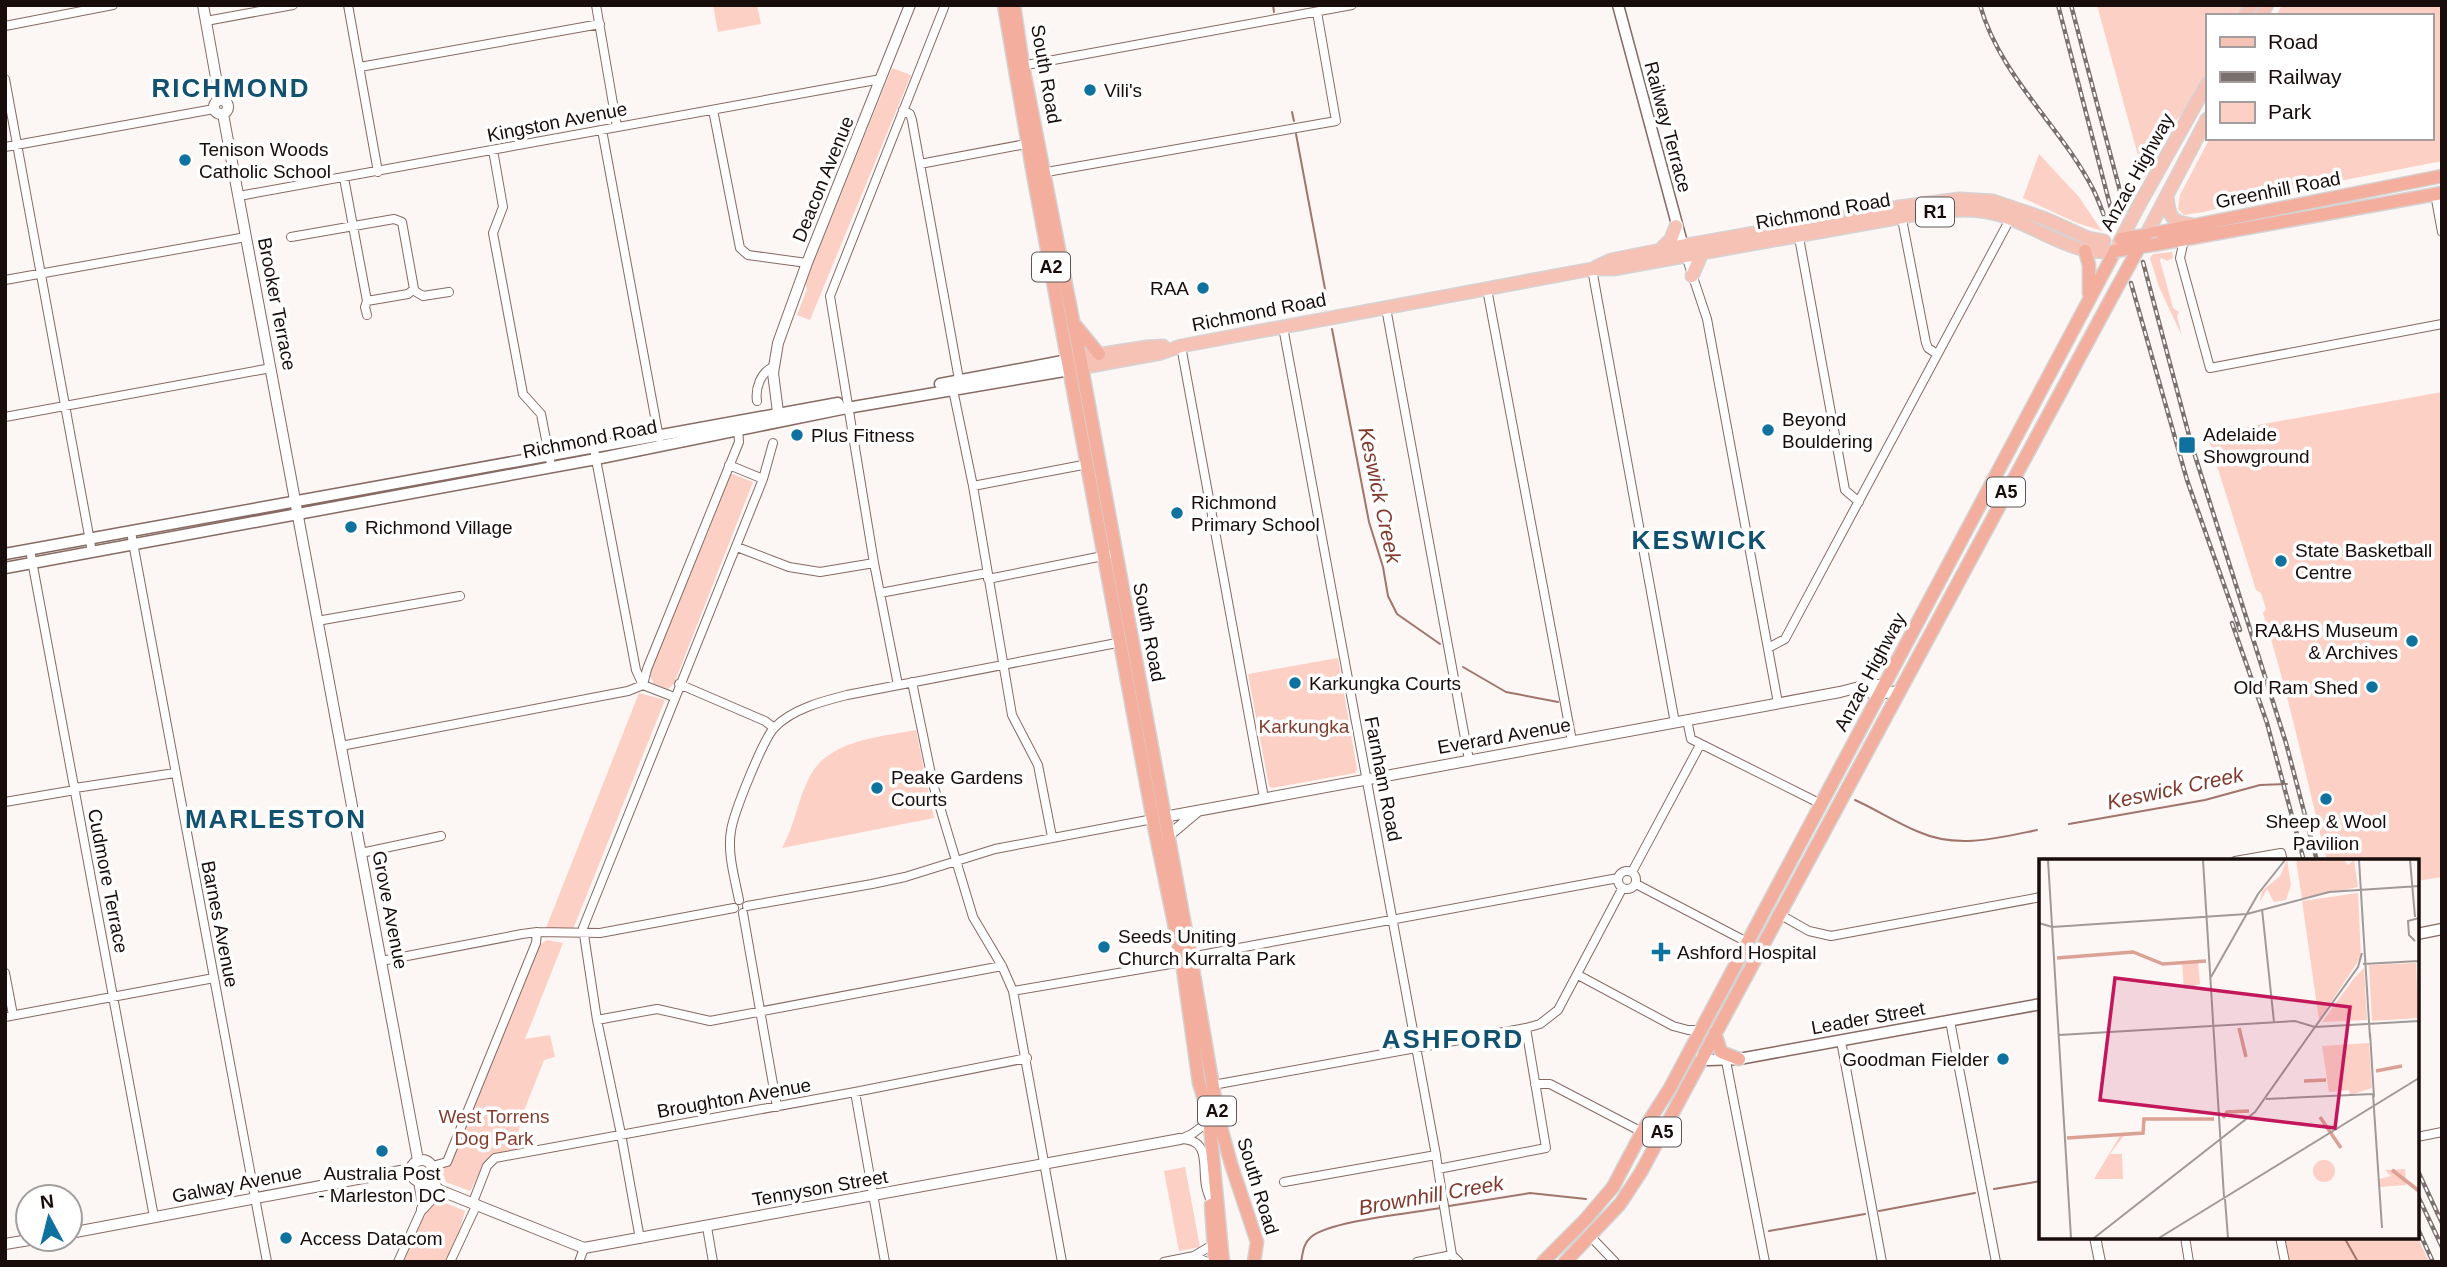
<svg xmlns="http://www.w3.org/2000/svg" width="2447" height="1267" font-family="Helvetica,sans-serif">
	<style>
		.green { fill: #fdd0c6 }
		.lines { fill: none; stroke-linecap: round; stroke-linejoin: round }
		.stream { stroke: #a0756b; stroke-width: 2 }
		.minor-casing { stroke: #866a63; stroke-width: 10 }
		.tertiary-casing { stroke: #866a63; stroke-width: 12 }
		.secondary-casing { stroke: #866a63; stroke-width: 13 }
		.primary-casing { stroke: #d5d3d3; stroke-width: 15 }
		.trunk-casing { stroke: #d5d3d3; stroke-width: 15 }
		.minor { stroke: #fff; stroke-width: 8 }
		.tertiary { stroke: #fff; stroke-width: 10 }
		.secondary { stroke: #fff; stroke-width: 10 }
		.primary { stroke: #f6c2b6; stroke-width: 12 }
		.trunk { stroke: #f3ae9e; stroke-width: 12 }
		.rail-casing { stroke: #7a716f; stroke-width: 4.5 }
		.rail { stroke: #fff; stroke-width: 2; stroke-dasharray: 5; stroke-linecap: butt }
		.primary-bridge-casing { stroke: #d5d3d3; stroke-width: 15; stroke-linecap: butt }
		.trunk-bridge-casing { stroke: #d5d3d3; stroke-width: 15; stroke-linecap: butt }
		.primary-bridge { stroke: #f6c2b6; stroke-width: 12 }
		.trunk-bridge { stroke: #f3ae9e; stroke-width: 12 }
		.poi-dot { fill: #0f719e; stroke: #fff; stroke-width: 2.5 }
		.labels { text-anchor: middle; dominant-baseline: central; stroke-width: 7; stroke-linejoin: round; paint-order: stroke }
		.shield { fill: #fff; stroke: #5d5654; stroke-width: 2 }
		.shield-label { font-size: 18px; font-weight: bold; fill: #180d0b }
		.street-label { font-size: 19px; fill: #180d0b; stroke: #fff }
		.poi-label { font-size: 19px; fill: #180d0b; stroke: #fff; text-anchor: start }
		.park-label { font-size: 19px; fill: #853d2e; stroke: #fff }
		.water-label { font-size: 21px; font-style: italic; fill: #81392b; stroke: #fff }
		.district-label { font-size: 26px; font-weight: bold; letter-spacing: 2px; fill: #125170; stroke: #fff }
		.inset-river { fill: none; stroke: #dba194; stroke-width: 3.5 }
		.inset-road { fill: none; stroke: #a19997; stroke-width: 2 }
		.view { fill: #c2185b; fill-opacity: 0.15; stroke: #c2185b; stroke-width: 3.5 }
		.inset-edge { fill: none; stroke: #180d0b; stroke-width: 3.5 }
	</style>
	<rect width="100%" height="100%" fill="#fcf6f4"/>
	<!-- green -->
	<path class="green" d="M713 5H757L761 24 718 32Z
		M2097 5H2246L2240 16H2207V75L2190 105 2172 125 2144 178Z
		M2282 5H2442V161L2258 197 2204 212 2184 215 2178 209 2180 195 2210 138H2431V16H2276Z
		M892 68 911 75 810 320 797 315 807 289 805 283Z
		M2039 154 2079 197 2102 231 2077 223 2023 198Z
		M2172 252 2173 258 2167 261 2161 258 2160 260 2173 308 2179 312 2177 316 2182 336 2159 287 2150 258 2153 254Z
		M2442 392V877L2417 881V861H2327C2306 778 2289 694 2263 613L2266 609 2261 593 2256 590 2207 434Z
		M730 473 753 482 677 676 676 682 668 689 654 684 648 672 710 527Z
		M1338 658 1357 770 1355 773 1272 788 1269 786 1248 674Z
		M639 693 665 700 573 929 546 928Z
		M916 730 934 818 782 848C795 825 798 798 810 776 829 740 880 737 916 730Z
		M547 940 563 943 525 1039 550 1035 555 1057 544 1060 520 1121 517 1150C483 1156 488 1158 472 1188L470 1191 446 1182 441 1168 448 1165 453 1159 539 945Z
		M1185 1167 1200 1247 1179 1251 1164 1171Z
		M440 1201 465 1211 459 1232 445 1262H402L429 1202Z
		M2417 1236 2429 1262H2290L2285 1237Z"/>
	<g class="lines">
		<!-- stream -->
		<path class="stream" d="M1273 5 1274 12
			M1292 112 1294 121
			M1296 134 1328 305
			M1332 329 1369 522 1383 567 1388 596 1397 614 1440 644
			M1463 667 1506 692 1558 702
			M1855 800C1877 810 1897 823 1919 832 1957 849 1998 838 2037 830
			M2069 824 2205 800 2260 785 2287 784
			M1994 1189 2041 1181
			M1449 1206 1530 1193 1586 1199
			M1879 1211 1975 1193
			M1769 1231 1865 1214
			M2344 1237 2358 1262
			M1301 1262C1303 1252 1303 1244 1311 1237 1329 1221 1413 1213 1440 1208"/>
		<!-- minor casing -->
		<g class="minor-casing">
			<path id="minor" d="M348 5 378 172
				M596 5 617 127
				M206 21 293 5
				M5 26 113 5
				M1021 66 1352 5
				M360 67 600 24
				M5 79 92 552
				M713 110 740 248 748 255 807 263
				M903 110 910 114 912 120 960 385
				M602 130 659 438
				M5 147 214 109
				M493 150 503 207 493 233 523 394 541 414 550 460
				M920 164 1031 143
				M1041 173 1336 121 1317 12
				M344 178 367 301 365 307 367 315
				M2435 194 2442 232
				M239 196 881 79
				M1901 214 1926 343 1928 348 1937 354
				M1798 232 1845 490 1859 502
				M291 237 394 219 402 222 414 289 408 294 367 301
				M2184 240 2180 258 2210 368 2442 324
				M1686 256 1707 319 1778 703
				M1592 269 1675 723
				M5 280 246 237
				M1487 289 1572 741
				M413 290 423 296 449 292
				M1386 308 1469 760
				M1283 327 1436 1155
				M1181 346 1264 798
				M952 385 973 486 1012 715 1038 765 1052 837
				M757 401C755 388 761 372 773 367
				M5 417 271 368
				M595 454 636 670 643 685
				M763 479 773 443
				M973 486 1088 464
				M131 532 267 1262
				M737 547 789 567 820 572 874 563
				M30 550 154 1217
				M988 579 1108 555
				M880 593 987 573
				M317 621 460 596
				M1768 648 1785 639 2010 219
				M912 682 933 784 973 917 1002 966 1013 991 1062 1262
				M679 684 765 721 774 728
				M643 685 647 669 739 442 738 427
				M898 685 874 563 830 296 945 5
				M1687 720 1691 739 1821 804
				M341 746 628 691 643 685 674 697
				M75 788 175 773
				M5 802 75 790
				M361 853 441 836
				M2235 861 2281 853 2283 861
				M1618 880a9 9 0 1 1 18 0a9 9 0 1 1-18 0Z
				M1632 872 1700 745
				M1636 884 1747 942
				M739 900C735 879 727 853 731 831 733 814 763 740 774 728 792 709 823 701 847 695L1122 642
				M747 906 872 884 905 877 995 849 1153 819
				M743 913 777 1107
				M1779 914 1809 931 1831 936 2041 897
				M381 961 522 934 537 932 600 933 734 908
				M5 973 13 1015
				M1578 975 1673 1026 1688 1030H1699
				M1013 991 1182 962 1190 957 1618 878
				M5 1017 214 978
				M597 1020 657 1009 710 1021 1002 966
				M1950 1021 1996 1262
				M1841 1041 1882 1262
				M1726 1061 1765 1262
				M1535 1084H1550L1642 1132
				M1213 1085 1526 1028 1540 1024 1558 1010 1622 889
				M855 1092 885 1262
				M2417 1137 2442 1132
				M1183 1138 1192 1134 1204 1125
				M1180 1139C1211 1139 1202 1165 1206 1186 1207 1192 1210 1197 1211 1203
				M432 1166 447 1162 536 943 537 932
				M1438 1169 1452 1255 1459 1262
				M418 1181 421 1199
				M1284 1182 1436 1155 1438 1169 1546 1148 1526 1028
				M473 1202 487 1166 495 1158 855 1092 1027 1058
				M707 1227 713 1262
				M1590 1236 1615 1262
				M2185 1237 2189 1262
				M2280 1237 2285 1262
				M640 1239 621 1134 597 1020 583 928 763 479 729 465
				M1194 1256 1207 1262
				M398 1262 422 1209 426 1181
				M450 1262 477 1204
				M579 1262 584 1248
				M1164 1262 1194 1256 1214 1244
				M1417 1262 1452 1255"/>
		</g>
		<!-- tertiary casing -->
		<g class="tertiary-casing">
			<path id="tertiary" d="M203 5 220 100
				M214 107a7 7 0 1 1 14 0a7 7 0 1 1-14 0Z
				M223 114 418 1160
				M779 420 773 373 778 343 807 263 910 5
				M1855 690 1879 694 1898 691
				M1164 817 1840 692 1867 685H1884
				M1167 837 1198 811
				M411 1171a11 11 0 1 1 22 0a11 11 0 1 1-22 0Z
				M429 1179 439 1190 584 1248 1180 1139
				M422 1209 435 1195 446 1193
				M70 1233 411 1169
				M2095 1237 2100 1262
				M5 1244 35 1239"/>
		</g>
		<!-- secondary casing -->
		<g class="secondary-casing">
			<path id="secondary" d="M1618 5 1685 254
				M940 384 1068 360
				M5 554 838 403
				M5 568 596 459 847 408 1070 370
				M2417 934 2442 929
				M1701 1057 1708 1060 1739 1059 2041 1004"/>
		</g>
		<!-- primary casing -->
		<g class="primary-casing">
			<path id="primary" d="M2245 16 2251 5
				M2261 16 2267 5
				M2167 196C2169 217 2171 222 2193 225
				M2139 205 2207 84
				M2146 235 2207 119
				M1660 250 1671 239 1676 226
				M1596 267 1611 260 1681 246 1899 207 1959 199 1993 201 2046 219 2088 238 2104 241
				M1692 276 1702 253
				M1070 359 1147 347 1163 346
				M1074 369 1161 353 1181 346 1592 269H1613L1902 217C1930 213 1959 207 1988 212 2031 220 2069 258 2115 251"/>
		</g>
		<!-- trunk casing -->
		<g class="trunk-casing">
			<path id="trunk" d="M1004 5 1033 174 1155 831 1182 962 1199 1083 1209 1116 1223 1262
				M1014 5 1023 66 1078 346 1193 969 1218 1116 1231 1164 1257 1242 1254 1262
				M2146 235 2442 176
				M2158 244 2442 193
				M2085 251 2089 265V293
				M1076 326 1099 354
				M1715 1033 1721 1052 1739 1059
				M1211 1205 1215 1262
				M1543 1262 1585 1220 1613 1187 1642 1132 1670 1088 2115 251
				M1565 1262 1620 1204 1641 1172 2114 293"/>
		</g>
		<!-- minor -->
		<use href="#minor" class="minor"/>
		<!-- tertiary -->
		<use href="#tertiary" class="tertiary"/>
		<!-- secondary -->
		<use href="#secondary" class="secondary"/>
		<!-- primary -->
		<use href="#primary" class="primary"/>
		<!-- trunk -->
		<use href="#trunk" class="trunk"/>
		<!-- rail casing -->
		<g class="rail-casing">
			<path id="rail" d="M1980 5C2000 77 2062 127 2094 191 2100 204 2105 218 2110 231
				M2058 5 2112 213
				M2071 5 2125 210
				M2143 262 2191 443 2286 743 2317 861
				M2131 283 2187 480 2240 630
				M2232 623 2267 723 2304 861
				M2417 1169 2442 1223
				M2417 1194 2442 1247
				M2417 1227 2433 1262"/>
		</g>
		<!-- rail -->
		<use href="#rail" class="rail"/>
		<!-- primary-bridge casing -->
		<g class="primary-bridge-casing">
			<path id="primary-bridge" d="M2118 245 2139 205"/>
		</g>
		<!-- trunk-bridge casing -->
		<g class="trunk-bridge-casing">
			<path id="trunk-bridge" d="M2121 239 2146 235
				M2115 251 2158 244
				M2114 293 2146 235"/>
		</g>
		<!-- primary-bridge -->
		<use href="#primary-bridge" class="primary-bridge"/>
		<!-- trunk-bridge -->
		<use href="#trunk-bridge" class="trunk-bridge"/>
	</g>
	<!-- markers -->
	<g class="poi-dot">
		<circle cx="1090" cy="90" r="7"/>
		<circle cx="185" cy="160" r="7"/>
		<circle cx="1203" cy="288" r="7"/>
		<circle cx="1768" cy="430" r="7"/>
		<circle cx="797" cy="435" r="7"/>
		<rect x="2178" y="436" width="18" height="18" rx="3.5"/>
		<circle cx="1177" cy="513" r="7"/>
		<circle cx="351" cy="527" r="7"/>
		<circle cx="2281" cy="561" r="7"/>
		<circle cx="2412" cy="641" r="7"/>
		<circle cx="1295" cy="683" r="7"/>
		<circle cx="2372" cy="687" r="7"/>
		<circle cx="877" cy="788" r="7"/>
		<circle cx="2326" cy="799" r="7"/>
		<circle cx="1104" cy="947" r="7"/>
		<path d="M1657.5 941.5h7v7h7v7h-7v7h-7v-7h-7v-7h7z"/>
		<circle cx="2003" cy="1059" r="7"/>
		<circle cx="382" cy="1151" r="7"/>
		<circle cx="286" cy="1238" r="7"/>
	</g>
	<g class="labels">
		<!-- shield labels -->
		<g class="shield">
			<rect x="1916" y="197.5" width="38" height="29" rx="5"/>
			<rect x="1032" y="252.5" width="38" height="29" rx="5"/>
			<rect x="1987" y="477.5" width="38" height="29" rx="5"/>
			<rect x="1198" y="1096.5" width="38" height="29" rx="5"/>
			<rect x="1643" y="1117.5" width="38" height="29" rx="5"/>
		</g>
		<g class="shield-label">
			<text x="1935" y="212">R1</text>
			<text x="1051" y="267">A2</text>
			<text x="2006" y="492">A5</text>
			<text x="1217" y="1111">A2</text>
			<text x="1662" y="1132">A5</text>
		</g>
		<!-- street labels -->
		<g class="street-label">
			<text transform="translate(1046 74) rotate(80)">South Road</text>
			<text transform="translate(557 122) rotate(-11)">Kingston Avenue</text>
			<text transform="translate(1668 127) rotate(75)">Railway Terrace</text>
			<text transform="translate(2137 172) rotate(-61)">Anzac Highway</text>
			<text transform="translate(823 179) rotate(-68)">Deacon Avenue</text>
			<text transform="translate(2278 190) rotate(-11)">Greenhill Road</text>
			<text transform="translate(1823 211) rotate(-10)">Richmond Road</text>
			<text transform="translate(277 304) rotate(79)">Brooker Terrace</text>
			<text transform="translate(1259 312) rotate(-11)">Richmond Road</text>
			<text transform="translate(590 439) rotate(-11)">Richmond Road</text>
			<text transform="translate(1149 632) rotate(79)">South Road</text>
			<text transform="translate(1870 672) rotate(-62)">Anzac Highway</text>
			<text transform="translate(1504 736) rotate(-10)">Everard Avenue</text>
			<text transform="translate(1383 779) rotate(79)">Farnham Road</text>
			<text transform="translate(108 881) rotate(79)">Cudmore Terrace</text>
			<text transform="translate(390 910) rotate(79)">Grove Avenue</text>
			<text transform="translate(220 924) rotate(79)">Barnes Avenue</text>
			<text transform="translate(1868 1018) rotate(-10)">Leader Street</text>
			<text transform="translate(734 1098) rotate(-10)">Broughton Avenue</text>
			<text transform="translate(237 1184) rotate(-11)">Galway Avenue</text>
			<text transform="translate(1258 1186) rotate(73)">South Road</text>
			<text transform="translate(820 1188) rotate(-10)">Tennyson Street</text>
		</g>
		<!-- poi labels -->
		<g class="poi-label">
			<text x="1104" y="90">Vili's</text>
			<text x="199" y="149">Tenison Woods<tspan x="199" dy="22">Catholic School</tspan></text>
			<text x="1189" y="288" text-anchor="end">RAA</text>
			<text x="1782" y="419">Beyond<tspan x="1782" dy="22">Bouldering</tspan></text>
			<text x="2203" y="434">Adelaide<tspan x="2203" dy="22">Showground</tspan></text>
			<text x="811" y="435">Plus Fitness</text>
			<text x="1191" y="502">Richmond<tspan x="1191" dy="22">Primary School</tspan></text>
			<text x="365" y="527">Richmond Village</text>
			<text x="2295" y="550">State Basketball<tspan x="2295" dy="22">Centre</tspan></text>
			<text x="2398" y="630" text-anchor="end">RA&amp;HS Museum<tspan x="2398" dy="22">&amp; Archives</tspan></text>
			<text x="1309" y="683">Karkungka Courts</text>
			<text x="2358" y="687" text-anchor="end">Old Ram Shed</text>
			<text x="891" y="777">Peake Gardens<tspan x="891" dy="22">Courts</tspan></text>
			<text x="2326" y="821" text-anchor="middle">Sheep &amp; Wool<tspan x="2326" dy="22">Pavilion</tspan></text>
			<text x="1118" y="936">Seeds Uniting<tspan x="1118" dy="22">Church Kurralta Park</tspan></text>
			<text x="1677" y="952">Ashford Hospital</text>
			<text x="1989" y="1059" text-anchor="end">Goodman Fielder</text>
			<text x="382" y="1173" text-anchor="middle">Australia Post<tspan x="382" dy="22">- Marleston DC</tspan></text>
			<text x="300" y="1238">Access Datacom</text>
		</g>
		<!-- park labels -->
		<g class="park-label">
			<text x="1304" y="726">Karkungka</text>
			<text x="494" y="1116">West Torrens<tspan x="494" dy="22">Dog Park</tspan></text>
		</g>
		<!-- water labels -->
		<g class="water-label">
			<text transform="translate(1380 495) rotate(78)">Keswick Creek</text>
			<text transform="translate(2175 788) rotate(-12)">Keswick Creek</text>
			<text transform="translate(1431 1195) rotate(-10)">Brownhill Creek</text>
		</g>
		<!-- district labels -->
		<g class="district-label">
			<text x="231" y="88">RICHMOND</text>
			<text x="1700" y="540">KESWICK</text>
			<text x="276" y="819">MARLESTON</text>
			<text x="1453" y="1039">ASHFORD</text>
		</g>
	</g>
	<!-- overview -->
	<g transform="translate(2039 859)">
		<rect width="380" height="380" fill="#fcf6f4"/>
		<path d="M248 1 252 26 247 41 235 43 228 30 221 43 223 32 241 17ZM257 1H305L309 6 315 1 319 28 263 40ZM319 34 322 98 280 161 263 42ZM159 103 161 125 145 130 143 104ZM377 104 379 159 333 162 330 106ZM325 109 328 161 283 163 316 118ZM330 184 333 229 311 236 310 231 290 233 283 187ZM82 275H86L71 295H83L84 320H55ZM274 312a11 11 0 1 1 22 0a11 11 0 1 1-22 0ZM366 310 367 326 341 328V320L352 317 346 311Z" fill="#fdd0c6"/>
		<path class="inset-river" d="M18 99 94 93 124 105 167 102M200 169 207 198M337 212 363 207M265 222 287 221M281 258 302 289M184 259 188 253 210 252M28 279 104 274 105 260H175M353 311 380 332"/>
		<path class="inset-road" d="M9 1 32 379M164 1 185 338M320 1 331 179M371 1 376 58M223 50 235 163M0 64 13 68 208 55 290 33 380 27M380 78V141M376 82 370 76 369 62 380 59M324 105 380 102M172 118 219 35 246 1M331 174 335 238M20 176 256 162 276 168 319 108 323 94M334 235 343 369M227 240 334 235M186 340 189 379M55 379 216 253 276 168 380 162M120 379 380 219"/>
		<path class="view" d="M76 119 311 148 296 269 61 241Z"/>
		<rect width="380" height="380" class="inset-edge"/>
	</g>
	<!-- border -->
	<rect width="2447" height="1267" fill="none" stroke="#180d0b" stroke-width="14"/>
	<!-- legend -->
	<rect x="2206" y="14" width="228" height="126" fill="#ffffff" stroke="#a39e9d" stroke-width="2"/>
	<rect x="2220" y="37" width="35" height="10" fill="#f6c2b6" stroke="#a39e9d" stroke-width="2"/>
	<text x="2268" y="49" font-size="21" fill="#180d0b">Road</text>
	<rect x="2220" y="72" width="35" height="10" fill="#7a716f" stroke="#a39e9d" stroke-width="2"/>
	<text x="2268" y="84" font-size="21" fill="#180d0b">Railway</text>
	<rect x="2220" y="102" width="35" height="21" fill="#fdd0c6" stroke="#a39e9d" stroke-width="2"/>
	<text x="2268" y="119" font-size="21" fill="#180d0b">Park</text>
	<!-- north arrow -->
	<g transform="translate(49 1218) rotate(353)"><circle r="33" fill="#ffffff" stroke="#a39e9d" stroke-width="2"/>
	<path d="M0-5L12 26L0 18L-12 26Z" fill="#0f719e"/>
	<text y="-10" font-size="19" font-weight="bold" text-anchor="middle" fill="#180d0b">N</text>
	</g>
</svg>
